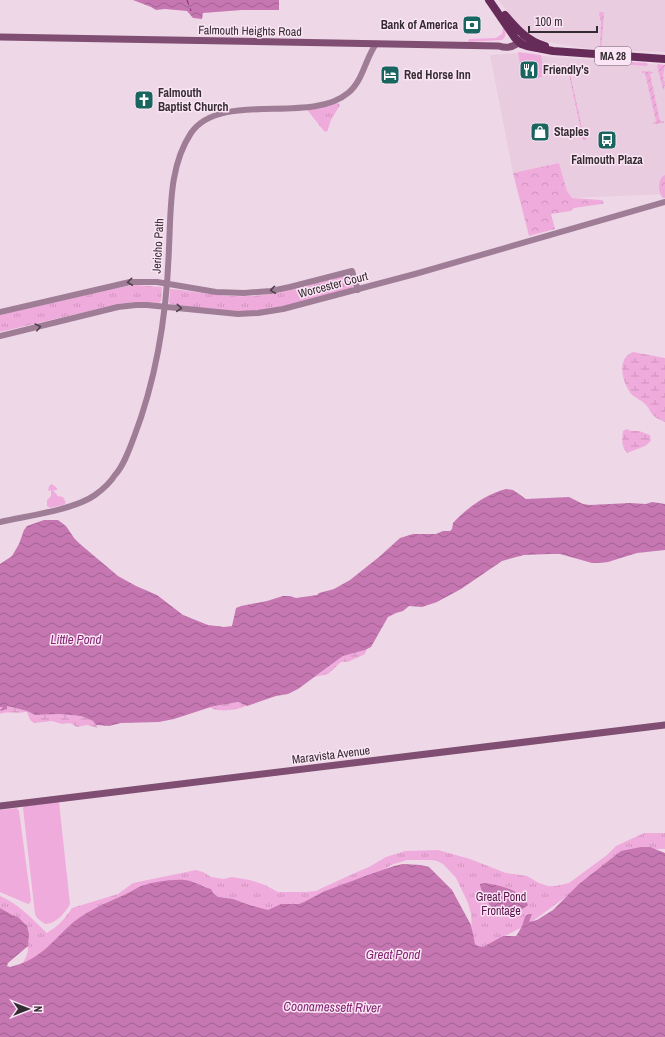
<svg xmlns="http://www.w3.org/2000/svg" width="665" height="1037" font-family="'Archivo Narrow',sans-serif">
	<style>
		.built { fill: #e9cce0 }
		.grass { fill: #f0abdd }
		.forest { fill: url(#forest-crowns) }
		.wetland { fill: url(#wetland-marsh) }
		.park { fill: url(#park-tufts) }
		.garden { fill: url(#garden-furrows) }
		.water { fill: url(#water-waves) }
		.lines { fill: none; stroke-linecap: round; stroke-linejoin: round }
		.ferry { stroke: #842672; stroke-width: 1; stroke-dasharray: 5 4; stroke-linecap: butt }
		.tertiary { stroke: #a07d96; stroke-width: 6 }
		.secondary { stroke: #7f4e72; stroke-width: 7 }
		.primary { stroke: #662b59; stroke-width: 8 }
		.oneway { stroke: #4f404b }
		.labels { text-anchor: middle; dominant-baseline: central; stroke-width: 3; stroke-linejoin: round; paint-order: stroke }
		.shield { fill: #fbe5f4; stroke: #70646c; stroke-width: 1 }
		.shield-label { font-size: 11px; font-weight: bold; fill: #342c32 }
		.poi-label { font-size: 12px; font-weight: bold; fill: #342c32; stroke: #fbe5f4; text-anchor: start }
		.street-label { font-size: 12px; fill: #342c32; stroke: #fbe5f4 }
		.park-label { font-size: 12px; fill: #59124c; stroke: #fbe5f4 }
		.water-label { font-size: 13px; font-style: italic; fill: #842672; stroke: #fbe5f4 }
	</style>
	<defs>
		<pattern id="forest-crowns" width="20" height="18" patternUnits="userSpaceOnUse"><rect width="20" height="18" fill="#f0abdd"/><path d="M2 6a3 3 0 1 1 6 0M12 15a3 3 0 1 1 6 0" fill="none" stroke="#ce93be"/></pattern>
		<pattern id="wetland-marsh" width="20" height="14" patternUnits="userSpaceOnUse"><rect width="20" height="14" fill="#f0abdd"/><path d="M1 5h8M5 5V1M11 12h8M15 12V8" fill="none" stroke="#ce93be"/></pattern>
		<pattern id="park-tufts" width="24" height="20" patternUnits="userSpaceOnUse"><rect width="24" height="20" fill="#f0abdd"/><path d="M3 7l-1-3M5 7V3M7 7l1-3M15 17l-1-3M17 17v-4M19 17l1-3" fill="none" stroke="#ce93be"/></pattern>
		<pattern id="garden-furrows" width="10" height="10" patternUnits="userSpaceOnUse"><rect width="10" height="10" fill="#f0abdd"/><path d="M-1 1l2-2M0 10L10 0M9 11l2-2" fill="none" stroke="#ce93be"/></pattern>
		<pattern id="water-waves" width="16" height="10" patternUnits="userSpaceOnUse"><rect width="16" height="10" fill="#c677b2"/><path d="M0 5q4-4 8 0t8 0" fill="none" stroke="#a26291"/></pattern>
	</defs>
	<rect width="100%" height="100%" fill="#eed8e7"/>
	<!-- built -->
	<path class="built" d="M498 0H665V52L600 50 569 46 544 41 524 31Z
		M519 53 553 57 665 65V194L572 198 567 191 559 163 513 173 490 55Z"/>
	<!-- grass -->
	<path class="grass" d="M503 27C506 32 507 36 502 40L468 42 469 39 496 38 502 34Z
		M518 52 541 55 543 67 542 77 535 78V76H536L533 61 520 64Z
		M604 60 647 63 648 65 646 66 606 63 604 62Z
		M52 484 57 488V490H53L58 496 63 497 66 503 63 505 50 508 47 506V500L51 496V490L48 491 49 486Z
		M59 802 70 904C65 913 56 924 45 924L37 918 35 914 23 808 24 806Z
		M17 808 19 811 31 900 30 903 28 904 0 892V810Z"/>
	<!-- forest -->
	<path class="forest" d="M559 163 567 191 572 198 602 200 604 203 602 204 574 208 571 211 551 214 555 229 529 236 513 173Z
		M665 175V198H663C658 193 657 178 665 175Z"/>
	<!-- wetland -->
	<path class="wetland" d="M633 352 665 358V422C661 420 657 419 654 416 650 413 649 407 645 404 641 400 636 398 632 395 623 384 615 359 633 352Z
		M627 429 631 431H639L650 435 651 441 645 446 627 453C621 446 622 439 623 431Z
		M367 649 365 654 348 662H341L328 674 315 677 343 656Z
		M236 702 240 703 246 706C238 710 216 713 210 707L213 706Z
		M6 706 27 711 35 715 59 714 81 716 93 721 98 728 87 725 77 727 70 723 62 724 52 721 34 723 30 720 27 712H25C18 714 8 711 0 714V707Z"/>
	<!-- park -->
	<path class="park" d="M338 103 340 105 331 120 327 132 324 131 308 111V109Z
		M346 275 350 277 353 284 352 288C319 297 284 309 250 311 224 312 196 307 170 304L169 303 170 289H172C197 292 223 297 249 296 282 295 314 284 346 275Z
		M135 285 162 287 161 301 159 303 136 302 119 304 0 332V315L117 288Z
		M644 833H665V849H655L574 891 530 923 477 951 472 933 471 914 468 903 456 878 443 864 437 861 431 860H407L391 865 374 877 311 903 265 911 77 927 15 973C20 966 26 960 28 951 30 942 9 912 0 908V896C19 904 32 919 47 933 58 926 65 919 72 908L118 894 133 883 196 870 203 872 211 877 224 879 231 877 250 880 265 885 278 892H305L316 891 324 887 357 872 369 867 386 857 405 851 438 850 470 859 506 873 527 876 539 883 548 886H556L569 883 607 855 616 846Z"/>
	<!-- garden -->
	<path class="garden" d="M600 12H603L604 14 601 51H597V49L600 47 601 22 599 14Z
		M658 64 665 65 663 77 665 78 663 79 665 82 664 90 663 89 657 66Z
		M567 65 572 66 569 69 584 137 587 136 586 140H583Z
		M642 71 654 72 650 74 660 121H664V123L653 124V123L656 121 645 73H642Z"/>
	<!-- water -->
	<path class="water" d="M133 0H279V10H242L203 13 202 19 193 18 187 11 165 9 156 10 151 7Z
		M506 489 513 490 526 499 569 497 583 504 590 505 630 503 646 504 652 502 665 504V550L637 553 608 562 600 563H592L560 554H550L524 555 502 561 461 589 437 602 422 607 409 606 403 611 396 613 388 617 371 647 365 650 343 656 298 689 288 694 276 696 247 706 238 702 214 706 174 719 159 722 121 723 109 726 96 725 93 721 81 716 59 714 35 715 27 711 7 706V709L1 711 0 710 3 707H0V564L12 556 19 544 24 530 27 526 44 520H58L66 526 74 538 80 544 118 576 136 586 157 595 183 615 208 625 224 627 232 626 236 608 241 606 267 601 283 596H290L296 598 317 595 319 593 334 589 350 580 379 557 400 538 413 534H436L443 531H450L452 529 453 523C467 508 486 494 506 489Z
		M641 847H650L665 853V1037H0V908L14 916 18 917 27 926 29 934 28 946 8 963 7 966 10 967C36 961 49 946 67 928 85 911 102 905 124 895 129 893 133 890 137 888 150 882 171 879 185 880 194 881 202 887 211 889L213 893 218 897 233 899 249 905 268 910 281 904H299L304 902 325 891 368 875 394 866 403 864 421 865 429 867 452 890 471 925 475 944 478 946 483 947 503 936H516C518 933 520 930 522 926 525 920 523 914 532 914L529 922 537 920 553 910 579 884 621 851Z
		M485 883C498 885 523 890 528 905 520 911 507 918 497 914 491 908 480 891 480 884Z"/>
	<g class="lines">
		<!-- ferry -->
		<path class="ferry" d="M187 0 191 11"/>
		<!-- tertiary -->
		<path class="tertiary" d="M0 312 130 282H157L216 292 244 293 271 291 290 287 352 271 358 290
			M0 336 118 307 136 305H147L238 314 258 313 283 309 415 274 665 202
			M0 522C26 516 74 510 95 495 102 490 110 483 115 475 124 465 129 450 134 437 157 377 167 311 169 247 171 209 169 166 191 133 221 90 310 125 348 93 363 81 365 59 376 44"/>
		<!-- secondary -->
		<path class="secondary" d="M0 37 499 46C510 50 518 45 525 36
			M0 806 665 725"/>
		<!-- primary -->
		<path class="primary" d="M489 0 515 38 521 44 527 46 553 51 665 59
			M505 15C516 28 527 41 545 46"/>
	</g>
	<!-- one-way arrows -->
	<defs><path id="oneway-chevron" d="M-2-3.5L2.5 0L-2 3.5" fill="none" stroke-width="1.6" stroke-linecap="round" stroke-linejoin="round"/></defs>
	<g class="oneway">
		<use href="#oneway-chevron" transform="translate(130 282) rotate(174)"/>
		<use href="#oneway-chevron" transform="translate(273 290) rotate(172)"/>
		<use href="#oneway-chevron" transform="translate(179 308) rotate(5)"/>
		<use href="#oneway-chevron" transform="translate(38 327) rotate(-14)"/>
	</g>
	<!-- icons -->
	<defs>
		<g id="bank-square" transform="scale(1)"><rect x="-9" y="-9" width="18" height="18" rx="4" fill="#19655f" stroke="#fbe5f4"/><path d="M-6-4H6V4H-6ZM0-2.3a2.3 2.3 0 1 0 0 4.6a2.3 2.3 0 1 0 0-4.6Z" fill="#fff"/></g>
		<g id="restaurant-square" transform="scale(1)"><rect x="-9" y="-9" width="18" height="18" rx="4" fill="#19655f" stroke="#fbe5f4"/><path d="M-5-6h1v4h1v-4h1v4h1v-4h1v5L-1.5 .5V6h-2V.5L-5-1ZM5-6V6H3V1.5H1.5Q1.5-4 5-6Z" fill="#fff"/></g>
		<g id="hotel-square" transform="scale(1)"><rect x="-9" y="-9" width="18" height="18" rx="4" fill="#19655f" stroke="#fbe5f4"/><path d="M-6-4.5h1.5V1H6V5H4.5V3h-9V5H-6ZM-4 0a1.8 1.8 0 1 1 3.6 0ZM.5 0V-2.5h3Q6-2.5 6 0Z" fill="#fff"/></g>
		<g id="church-square" transform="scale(1)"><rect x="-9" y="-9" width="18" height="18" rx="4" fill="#19655f" stroke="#fbe5f4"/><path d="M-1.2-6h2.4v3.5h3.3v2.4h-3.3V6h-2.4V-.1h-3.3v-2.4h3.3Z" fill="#fff"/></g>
		<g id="shop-square" transform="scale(1)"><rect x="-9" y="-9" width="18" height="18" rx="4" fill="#19655f" stroke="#fbe5f4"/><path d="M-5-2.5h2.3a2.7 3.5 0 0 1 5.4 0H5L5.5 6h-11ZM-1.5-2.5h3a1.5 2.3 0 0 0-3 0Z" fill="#fff"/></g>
		<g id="bus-square" transform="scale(1)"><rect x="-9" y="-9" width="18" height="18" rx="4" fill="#19655f" stroke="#fbe5f4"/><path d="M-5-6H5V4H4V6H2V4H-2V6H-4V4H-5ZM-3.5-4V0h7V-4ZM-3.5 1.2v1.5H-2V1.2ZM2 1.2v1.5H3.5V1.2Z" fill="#fff"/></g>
	</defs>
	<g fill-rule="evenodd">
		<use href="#bank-square" x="472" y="25"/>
		<use href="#restaurant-square" x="529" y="70"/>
		<use href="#hotel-square" x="390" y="75"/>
		<use href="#church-square" x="144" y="100"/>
		<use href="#shop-square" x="540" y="132"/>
		<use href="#bus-square" x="607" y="140"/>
	</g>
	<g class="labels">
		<!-- shield labels -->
		<rect class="shield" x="595" y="47" width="36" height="18" rx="3"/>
		<g class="shield-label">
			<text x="613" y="56">MA 28</text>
		</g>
		<!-- poi labels -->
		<g class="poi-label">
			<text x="458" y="25" text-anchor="end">Bank of America</text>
			<text x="543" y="70">Friendly's</text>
			<text x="404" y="75">Red Horse Inn</text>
			<text x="158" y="93">Falmouth<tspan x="158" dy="14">Baptist Church</tspan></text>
			<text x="554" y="132">Staples</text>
			<text x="607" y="160" text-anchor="middle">Falmouth Plaza</text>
		</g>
		<!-- street labels -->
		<g class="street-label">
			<text transform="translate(250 31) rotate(1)">Falmouth Heights Road</text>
			<text transform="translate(158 246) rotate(-87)">Jericho Path</text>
			<text transform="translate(333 285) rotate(-15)">Worcester Court</text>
			<text transform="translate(331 755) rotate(-7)">Maravista Avenue</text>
		</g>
		<!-- park labels -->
		<g class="park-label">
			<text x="501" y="897">Great Pond<tspan x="501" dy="14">Frontage</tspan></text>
		</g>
		<!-- water labels -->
		<g class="water-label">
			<text x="76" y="639">Little Pond</text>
			<text x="393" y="954">Great Pond</text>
			<text transform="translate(332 1007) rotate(1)">Coonamessett River</text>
		</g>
	</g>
	<!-- north arrow -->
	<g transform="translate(28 1009) rotate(90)" stroke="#fbe5f4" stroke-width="3" paint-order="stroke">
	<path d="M0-3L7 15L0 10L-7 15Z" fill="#342c32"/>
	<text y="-6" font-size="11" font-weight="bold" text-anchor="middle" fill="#342c32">N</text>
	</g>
	<!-- scale -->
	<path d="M529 26v6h68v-6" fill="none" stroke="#342c32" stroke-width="2"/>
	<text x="535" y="26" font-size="12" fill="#342c32" stroke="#fbe5f4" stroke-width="3" paint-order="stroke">100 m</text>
</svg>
